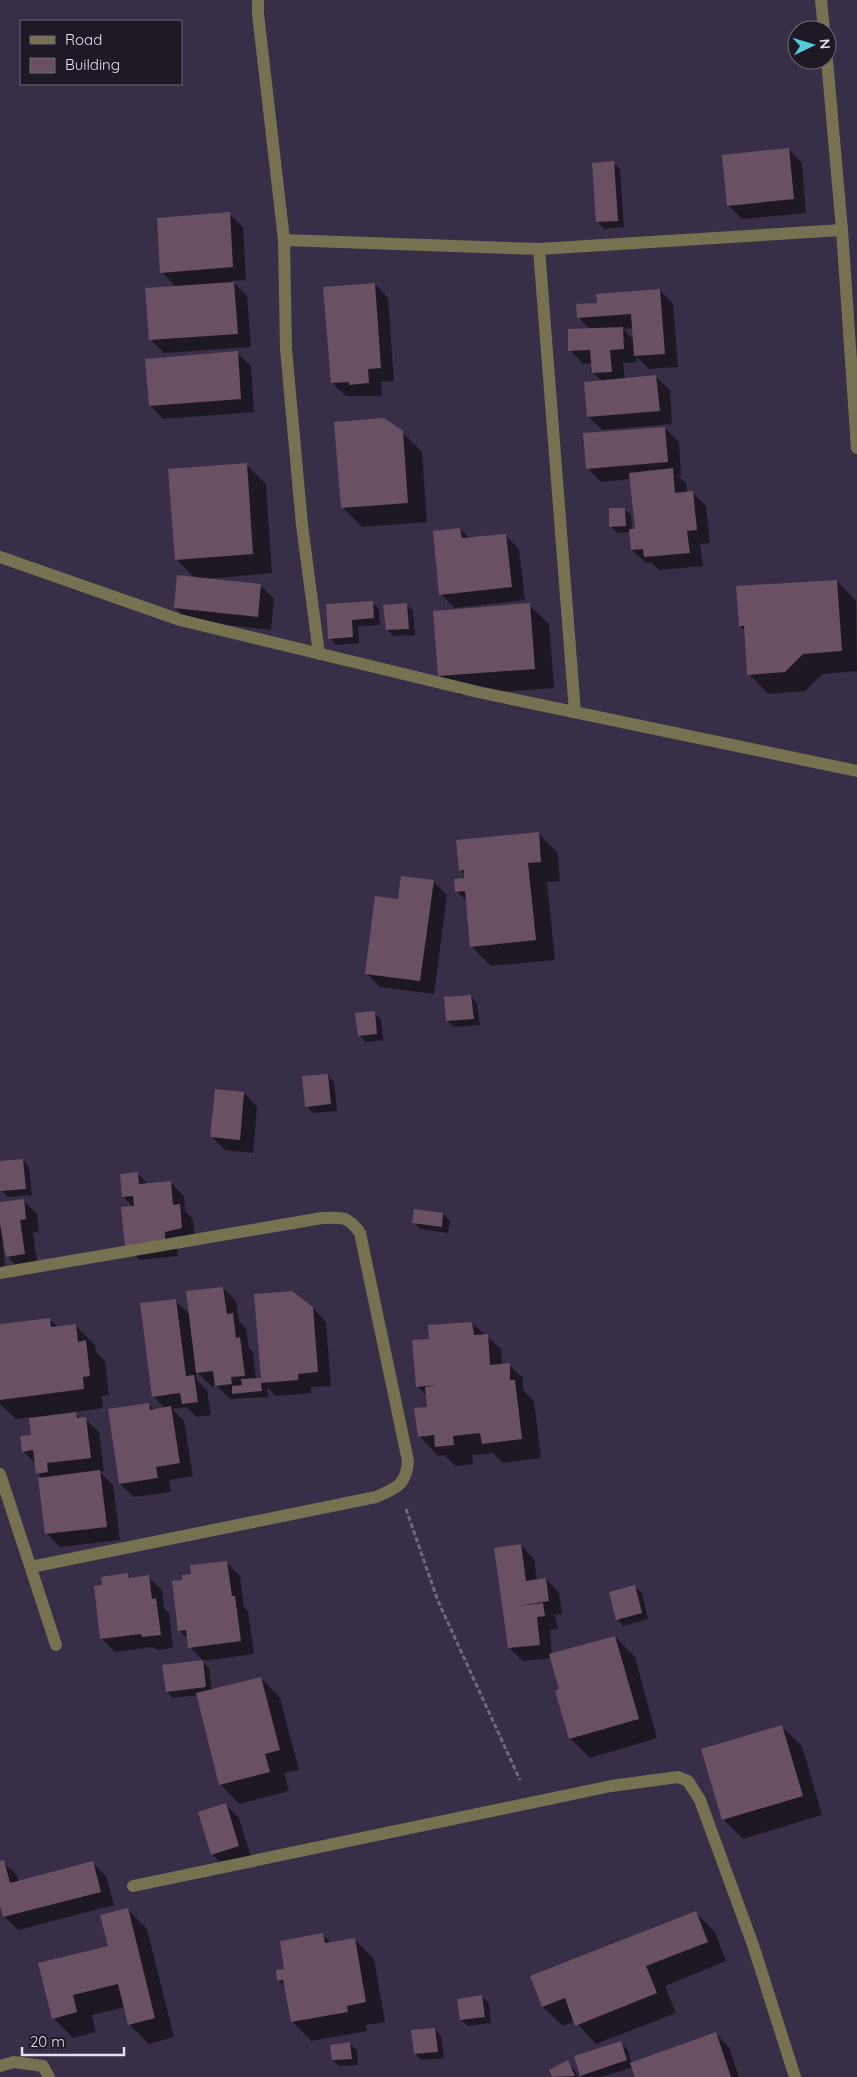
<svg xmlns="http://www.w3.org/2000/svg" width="857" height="2077" font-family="Quicksand,sans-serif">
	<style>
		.shadow { fill: #0007; fill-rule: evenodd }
		.building { fill: #695062 }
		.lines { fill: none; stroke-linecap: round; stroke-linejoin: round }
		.path { stroke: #71687e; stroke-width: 3; stroke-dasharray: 5 2.5; stroke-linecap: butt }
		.minor { stroke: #757151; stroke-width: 12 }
	</style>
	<rect width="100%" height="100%" fill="#392e47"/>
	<!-- shadow -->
	<path class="shadow" d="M789 150 802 163 806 213 742 219 728 205Z
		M613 163 620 169 624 227 604 229 598 222Z
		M229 214 243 227 246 280 232 281 247 296 251 347 164 353 150 339 176 287 162 272Z
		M375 284 388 298 394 381 381 382 382 396H346L332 383Z
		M660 290 673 304 678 367 649 369 637 357V362L623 363 625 379 656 377 670 390 672 424 602 430 588 416 602 381 593 373 592 363 583 364 570 350 590 329 579 318 598 304ZM633 328 634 340 623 329Z
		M237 353 251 366 254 412 163 419 150 405Z
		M665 428 679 442 681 476H678L686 483 687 493H693L706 506 710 543 700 544 703 566 659 570 652 563H646L632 550 630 532 617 533 611 526 624 509 631 515 632 530H636L631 479 601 482 587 468Z
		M402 432 422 452 427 522 362 527 343 508Z
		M246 464 266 484 272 573 206 579 260 585 274 599 271 630 189 621 175 608 195 578 176 559Z
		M460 529 470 539 505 535 519 549 525 600 454 608 441 594Z
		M837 581 856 601 857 671 823 674 805 691 768 694 749 674 746 632 740 626Z
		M372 602 379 609 380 625 358 626 359 643 336 645 330 638Z
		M406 604 413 611 415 635 394 636 387 630Z
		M529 605 549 624 554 688 459 695 439 676Z
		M538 833 558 853 560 881 547 882 555 960 491 966 471 946 468 902 456 891 466 879 465 875 460 870Z
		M434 882 447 895 434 994 380 987 366 973 399 900Z
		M471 996 477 1003 480 1025 454 1027 447 1021Z
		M374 1013 381 1019 383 1040 366 1042 359 1035Z
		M328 1075 334 1082 337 1111 313 1113 306 1106Z
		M216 1091 244 1093 257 1107 253 1153 225 1150 212 1137Z
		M23 1160 29 1167 32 1195 8 1197 2 1191 0 1162Z
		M138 1174 149 1185 170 1182 184 1196 185 1211 193 1219 195 1241 177 1245 178 1256 140 1260 126 1246 134 1208 123 1196Z
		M23 1200 37 1214 39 1232 33 1233 38 1268 20 1269 7 1256 4 1239H2L6 1275H0V1203Z
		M443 1214 450 1221 448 1233 420 1229 414 1222Z
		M223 1288 236 1301 239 1321 246 1328 249 1348 253 1352 256 1380 260 1379 313 1308 326 1322 331 1386 311 1387V1393L276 1396 267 1387 268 1397 230 1399 216 1385 211 1386 196 1371 197 1380 207 1390 211 1415 197 1417 186 1407 172 1409 184 1421 193 1476 169 1480 171 1492 134 1497 120 1484 148 1404 155 1410 166 1409 153 1396 175 1300 190 1315Z
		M49 1319 58 1327 75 1325 95 1345 96 1352 105 1361 109 1395 102 1396 103 1408 74 1412 81 1419H85L99 1432 104 1471 100 1472 113 1485 120 1540 60 1547 47 1534 43 1479 37 1473 36 1464 23 1451 33 1436 31 1417 16 1419 0 1404V1325Z
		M472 1323 501 1349 502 1365H509L523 1378V1390L534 1401 541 1458 503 1463 493 1453 472 1455 473 1464 456 1466 444 1455 438 1456 419 1436 428 1408 427 1396 417 1386 430 1340Z
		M521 1545 534 1559 537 1580 546 1579 559 1593 562 1614 553 1615 556 1618 558 1629 550 1630 552 1655 615 1637 635 1657 657 1738 590 1758 570 1738 561 1690 552 1658 523 1661 509 1648Z
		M226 1562 240 1576 244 1607 248 1611 254 1654 203 1661 190 1647 188 1640 180 1631 183 1581Z
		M128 1575 132 1579 148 1577 162 1590 164 1608 169 1613 173 1648 157 1650 153 1647 115 1652 101 1638Z
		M635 1587 642 1593 648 1619 623 1626 617 1619Z
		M202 1661 209 1668 212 1691 261 1678 280 1698 299 1770 284 1773 289 1791 239 1804 220 1784 198 1695 173 1698 167 1692Z
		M782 1727 802 1746 822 1815 743 1839 723 1819Z
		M226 1805 239 1818 252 1860 226 1868 212 1854Z
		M3 1862 17 1875 19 1882 93 1863 106 1876 114 1905 18 1930 4 1916 0 1900V1863Z
		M127 1909 147 1929 174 2037 149 2044 129 2024 125 2007 92 2015 96 2032 73 2038 53 2018 110 1947Z
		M695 1912 715 1932 726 1961 665 1986 676 2013 596 2044 575 2021 563 2026 543 2007 531 1977Z
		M323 1935 331 1943 354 1939 374 1959 385 2022 366 2025 367 2031 311 2041 292 2021 286 1988 278 1980 286 1970Z
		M482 1997 489 2003 491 2023 468 2026 461 2020Z
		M435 2029 441 2036 444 2058 422 2060 415 2054Z
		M716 2034 729 2047 739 2077H636L633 2067 602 2077H584L581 2075 620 2042 627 2049 632 2064Z
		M350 2044 357 2050 358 2065 339 2066 333 2060Z
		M567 2062 574 2069 578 2077H553L550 2071Z"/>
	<!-- building -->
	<path class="building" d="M789 148 794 199 727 206 722 155Z
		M614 161 618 221 596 222 592 163Z
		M230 212 233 267 160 273 157 218Z
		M234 282 238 334 149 340 145 288Z
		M375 283 381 368 368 369 369 383 349 385V382L331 383 323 287Z
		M660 289 665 354 634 356 631 314 577 318 576 304 597 303 596 294Z
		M623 327 624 349 610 350 612 372 592 373 590 350 568 351V329Z
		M238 351 241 399 149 406 145 359Z
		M656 375 660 411 587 417 584 382Z
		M384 418 403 431 408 503 341 508 334 422Z
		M665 427 668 462 586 469 583 433Z
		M247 463 253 554 175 560 168 469Z
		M673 468 675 493 693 491 697 530 687 531 690 553 644 557 643 549 631 550 629 529H635L629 473Z
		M609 508H625L626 526 609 527Z
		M460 528 462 538 506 534 512 587 439 595 433 531Z
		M177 575 261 584 258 617 174 608Z
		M837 580 842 651 803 654 785 672 747 675 744 626H739L736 586Z
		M373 601 374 618 352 620 353 637 328 639 326 604Z
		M407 603 409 629 386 630 383 605Z
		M530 603 535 669 438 676 433 611Z
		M539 832 541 862 528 863 536 940 470 947 465 891 455 892 454 879 464 878V870L459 871 456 840Z
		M401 876 434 880 420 981 365 974 375 896 398 899Z
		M471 995 474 1019 446 1021 444 997Z
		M375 1011 377 1034 358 1036 355 1013Z
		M328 1074 331 1104 305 1107 302 1076Z
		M215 1089 244 1092 240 1140 210 1137Z
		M23 1159 26 1189 0 1191V1161Z
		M138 1172 139 1184 171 1181 173 1205 180 1204 182 1228 165 1232V1243L125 1247 121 1207 134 1206 133 1196 122 1197 120 1174Z
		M24 1199 26 1219 20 1220 25 1254 6 1257 0 1224V1202Z
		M414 1209 443 1213 442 1227 412 1223Z
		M223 1287 227 1314 233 1313 236 1338 240 1337 245 1376 231 1377 232 1384 215 1386 213 1371 196 1373 186 1291Z
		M292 1291 313 1307 318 1372 298 1374V1380L261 1383 262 1391 232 1394V1386L242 1385 241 1379 261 1378 254 1294Z
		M176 1299 186 1376 194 1375 198 1402 182 1404 180 1393 152 1397 140 1303Z
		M50 1318 51 1327 76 1324 78 1342 86 1340 90 1376 83 1377 84 1389 0 1400V1324Z
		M472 1322 474 1335 488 1334 490 1365 510 1363V1380H515L522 1439 482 1444 480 1433 453 1436 454 1445 435 1447 434 1435 418 1437 414 1408 427 1407 425 1387 436 1385 416 1387 412 1340 429 1339 428 1325Z
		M149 1403 150 1410 171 1406 180 1463 156 1467 158 1478 119 1484 108 1409Z
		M76 1412 77 1418 86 1417 91 1458 47 1463 48 1472 36 1474 33 1450 22 1452 20 1436 31 1435 29 1418Z
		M100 1470 107 1527 45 1534 38 1478Z
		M521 1544 526 1581 546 1578 549 1601 517 1606 543 1603 545 1616 537 1617 540 1645 508 1648 494 1548Z
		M227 1561 232 1596H235L241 1641 188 1648 186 1630 178 1631 172 1581 182 1580V1575L191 1574 190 1565Z
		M128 1573 129 1578 149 1575 152 1599 156 1598 161 1635 142 1637 141 1634 100 1639 94 1586 102 1585 101 1577Z
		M635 1585 642 1613 616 1620 609 1592Z
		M615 1636 639 1719 569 1739 555 1691 559 1689 549 1654Z
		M203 1660 206 1687 166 1692 162 1665Z
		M261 1677 280 1750 265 1754 270 1772 219 1785 196 1693Z
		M782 1725 803 1796 722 1820 701 1749Z
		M226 1803 239 1846 211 1855 198 1812Z
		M4 1860 10 1883 93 1861 101 1892 3 1917 0 1905V1861Z
		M128 1908 155 2018 128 2025 118 1984 73 1995 77 2012 52 2019 38 1963 108 1946 100 1915Z
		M696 1911 708 1942 646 1966 657 1993 575 2026 565 1998 542 2007 530 1976Z
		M323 1933 325 1943 355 1938 366 2002 347 2006 348 2012 291 2022 283 1980 277 1981 276 1970 284 1969 280 1941Z
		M482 1995 485 2017 460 2020 457 1999Z
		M435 2028 438 2052 414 2054 411 2030Z
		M716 2032 731 2077H635L630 2063Z
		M621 2041 627 2060 580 2076 574 2056Z
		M350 2042 352 2059 332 2060 330 2045Z
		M568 2060 575 2076 552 2077 549 2070Z"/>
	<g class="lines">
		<!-- path -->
		<path class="path" d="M406 1509 438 1601 520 1780"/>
		<!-- minor -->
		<path class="minor" d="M258 0V14L284 240 286 349 302 525 319 654
			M821 0 824 30
			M827 60 842 230 857 448
			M284 240 539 249 842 230
			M539 249 575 712
			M0 557 180 620 478 692 857 771
			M0 1273 322 1218C342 1217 348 1216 360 1233L408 1461C406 1486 396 1488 376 1497L31 1567
			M0 1474 56 1645
			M133 1886 611 1786 678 1777 688 1781 700 1800 753 1945 795 2077
			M0 2066 14 2062 43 2066 49 2077"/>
	</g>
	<!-- legend -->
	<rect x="20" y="20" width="162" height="65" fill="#1e1924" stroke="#6d6875"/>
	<rect x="30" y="36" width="25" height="8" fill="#757151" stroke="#6d6875"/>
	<text x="65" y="45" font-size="15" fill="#e4deee">Road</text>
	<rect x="30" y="58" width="25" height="15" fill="#695062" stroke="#6d6875"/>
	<text x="65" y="70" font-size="15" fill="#e4deee">Building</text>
	<!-- north arrow -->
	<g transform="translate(812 45) rotate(85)"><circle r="24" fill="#1e1924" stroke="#6d6875"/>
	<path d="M0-4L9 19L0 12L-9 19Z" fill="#52cbd9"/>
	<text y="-8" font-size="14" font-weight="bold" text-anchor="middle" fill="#e4deee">N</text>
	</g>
	<!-- scale -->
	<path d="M22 2047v8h102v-8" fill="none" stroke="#e4deee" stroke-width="2.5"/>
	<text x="30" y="2047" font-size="15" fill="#e4deee" stroke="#1e1924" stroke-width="4" paint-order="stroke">20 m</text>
</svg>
